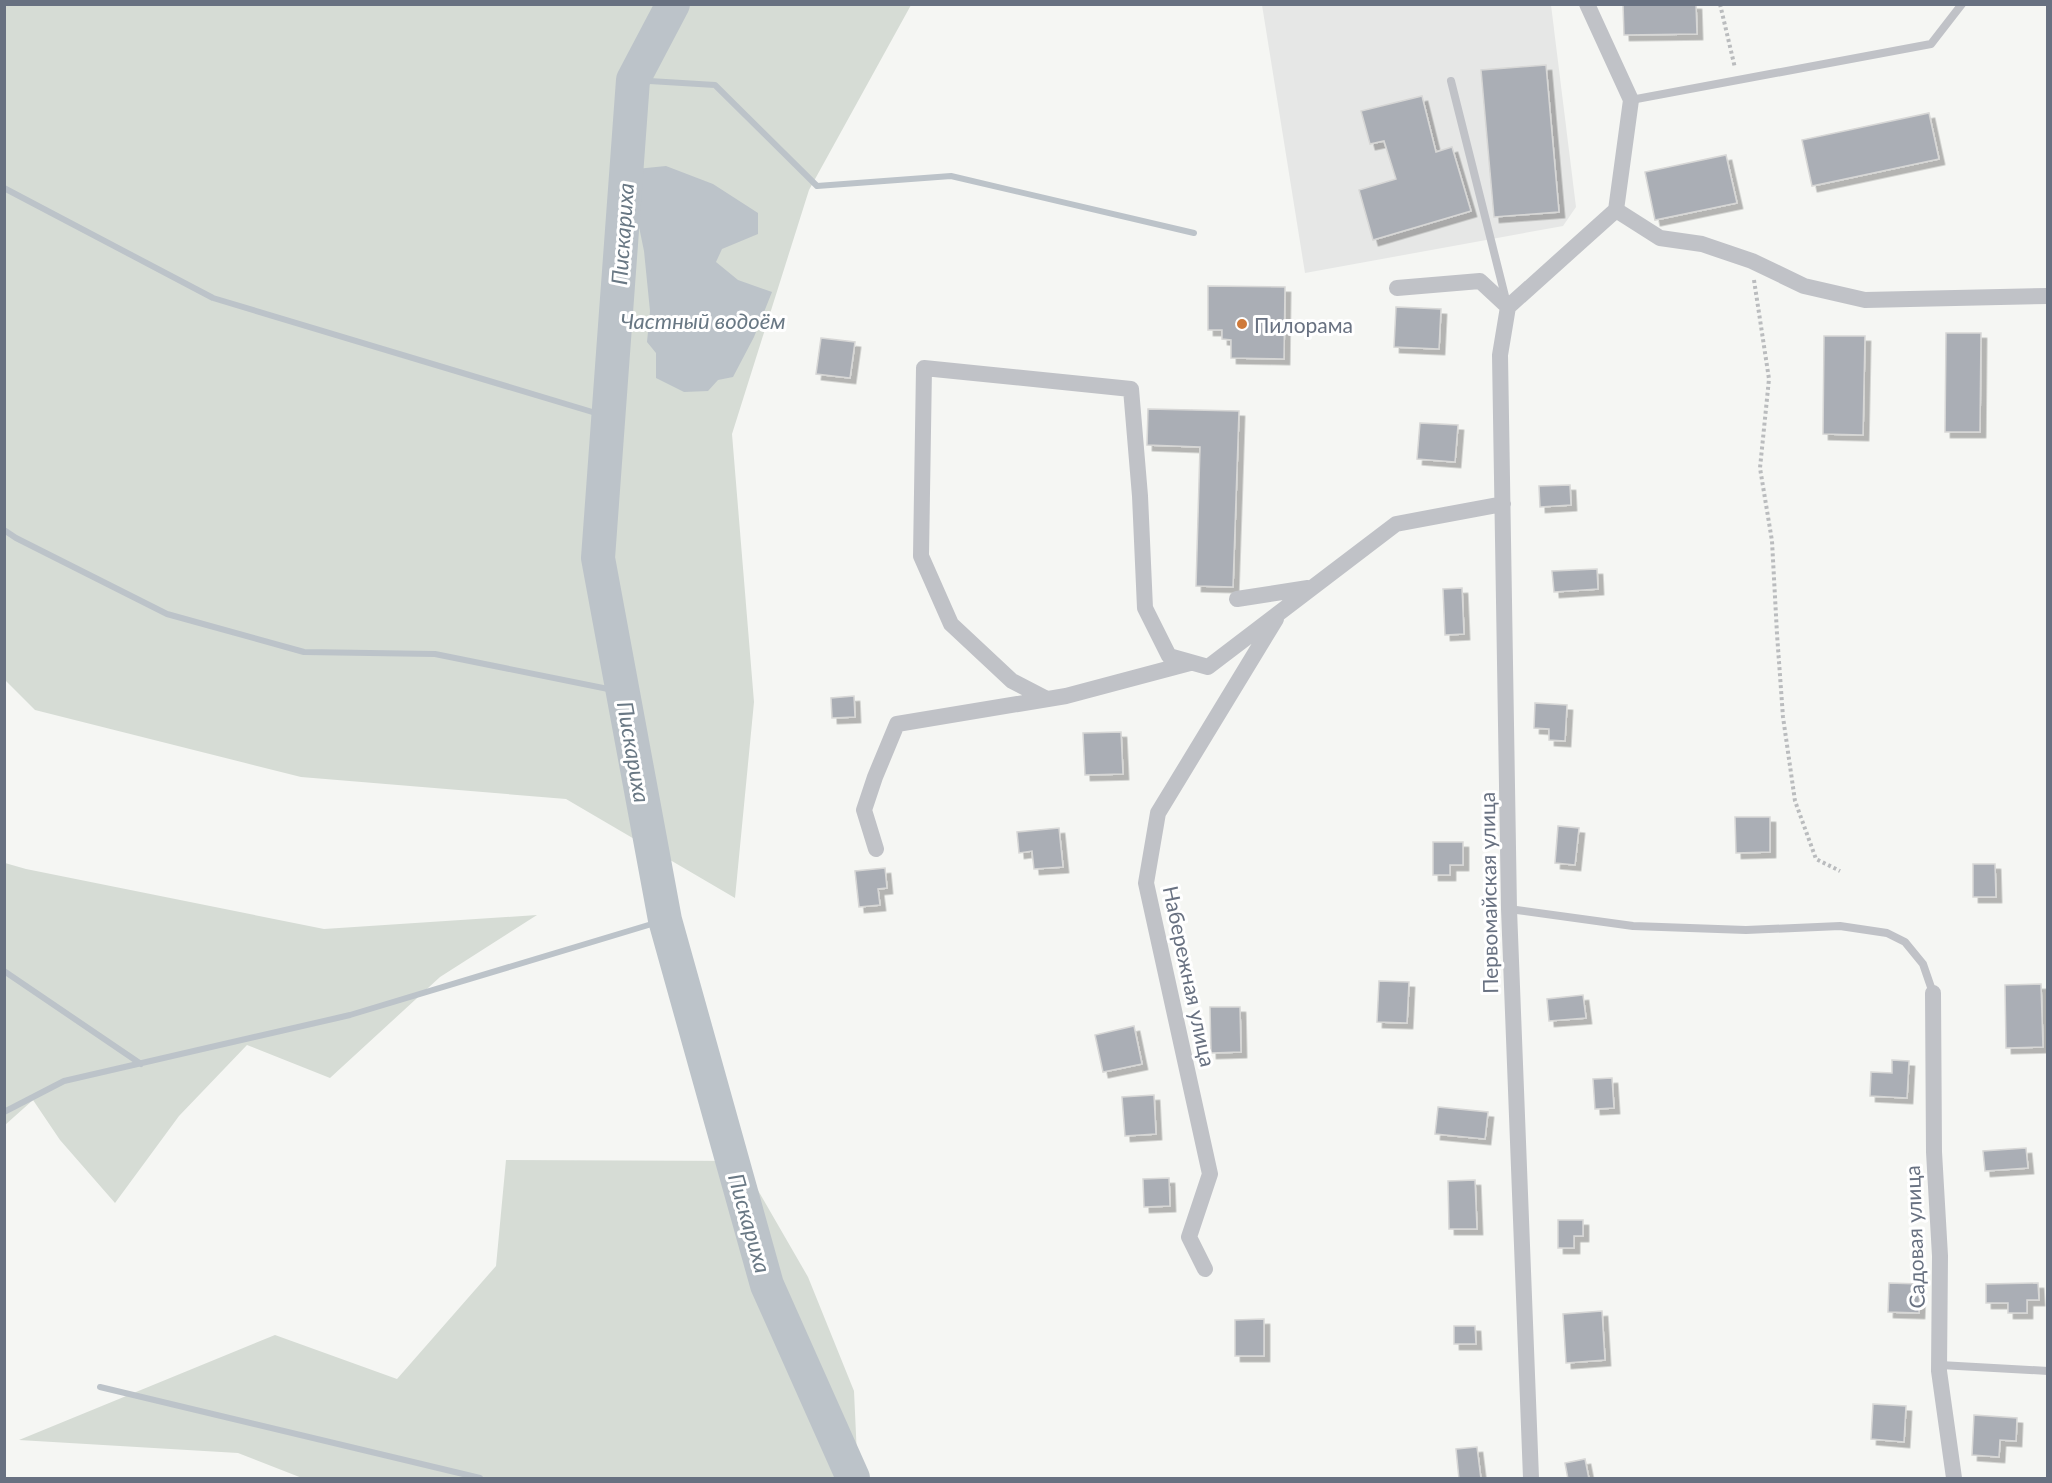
<svg xmlns="http://www.w3.org/2000/svg" width="2052" height="1483" font-family="Lato,sans-serif">
	<style>
		.built { fill: #e6e7e6 }
		.green { fill: #d6dcd5 }
		.water { fill: #bcc3c9 }
		.lines { fill: none; stroke-linecap: round; stroke-linejoin: round }
		.stream { stroke: #bcc3c9; stroke-width: 6 }
		.river { stroke: #bcc3c9; stroke-width: 34 }
		.building { fill: #aaaeb5; stroke: #d7d7d6; stroke-width: 1.5; filter: url(#shadow) }
		.path { stroke: #babcbe; stroke-width: 4; stroke-dasharray: 3 3; stroke-linecap: butt }
		.service { stroke: #c0c2c7; stroke-width: 8 }
		.minor { stroke: #c0c2c7; stroke-width: 16 }
		.poi-dot { fill: #cf7a3a; stroke: #fff; stroke-width: 2 }
		.labels { text-anchor: middle; dominant-baseline: central; stroke-width: 6; stroke-linejoin: round; paint-order: stroke }
		.poi-label { font-size: 21px; fill: #687181; stroke: #fff; text-anchor: start }
		.street-label { font-size: 21px; fill: #687181; stroke: #fff }
		.water-label { font-size: 22px; font-style: italic; fill: #697884; stroke: #fff }
	</style>
	<defs>
		<filter id="shadow"><feDropShadow dx="5.5" dy="5.5" stdDeviation="0" flood-color="#0004"/></filter>
	</defs>
	<rect width="100%" height="100%" fill="#f5f6f3"/>
	<!-- built -->
	<path class="built" d="M1262 5H1551L1576 207 1563 226 1305 273Z"/>
	<!-- green -->
	<path class="green" d="M4 5H911L809 190 732 434 754 702 735 898 566 799 301 777 35 710 5 680Z
		M5 863 26 869 324 929 537 915 440 977 330 1078 247 1045 179 1116 115 1203 60 1140 33 1100 5 1125Z
		M506 1160 741 1161 808 1277 854 1391 858 1478H302L238 1453 19 1440 275 1335 397 1379 496 1266Z"/>
	<!-- water -->
	<path class="water" d="M666 166 713 184 758 213V234L722 249 716 262 738 280 772 292 754 337 733 377 718 380 708 391 684 392 656 378V353L647 342 650 311 644 251 638 222 636 169Z"/>
	<g class="lines">
		<!-- stream -->
		<path class="stream" d="M633 80 715 85 817 186 951 176 1194 233
			M4 188 213 298 609 417
			M4 530 16 538 167 614 304 652 435 654 623 692
			M4 971 141 1064
			M4 1112 64 1081 350 1015 665 920
			M100 1387 480 1478"/>
		<!-- river -->
		<path class="river" d="M673 4 633 80 598 558 665 920 767 1285 853 1478"/>
	</g>
	<!-- building -->
	<path class="building" d="M1623 4H1696L1697 34 1624 35Z
		M1546 65 1559 212 1494 217 1481 70Z
		M1422 96 1436 152 1452 147 1471 211 1373 240 1359 190 1396 179 1384 141 1370 144 1361 111Z
		M1929 113 1939 159 1812 186 1802 140Z
		M1726 155 1737 203 1655 220 1645 172Z
		M1208 286 1285 287 1284 359 1231 358V340L1222 339V330H1208Z
		M1396 307 1441 309 1439 349 1394 347Z
		M1946 333H1981L1980 432H1945Z
		M1824 336H1865L1863 435 1823 434Z
		M821 338 855 342 850 378 816 374Z
		M1148 409 1239 411 1233 587 1196 586 1200 447 1147 445Z
		M1420 423 1458 425 1455 462 1417 459Z
		M1570 485 1571 505 1540 507 1539 486Z
		M1597 569 1598 589 1554 592 1552 571Z
		M1462 588 1464 634 1445 635 1443 589Z
		M854 696 855 717 832 718 831 698Z
		M1535 703 1567 705 1565 741 1549 740V729L1534 728Z
		M1121 732 1123 774 1085 775 1083 733Z
		M1735 817H1770V852L1736 853Z
		M1558 826 1579 828 1575 865 1555 863Z
		M1059 828 1063 867 1034 869 1032 851 1019 853 1017 832Z
		M1433 842H1463V865H1450V875H1433Z
		M1973 864H1995L1996 897H1973Z
		M885 868 887 888 878 889 880 905 859 907 855 871Z
		M1379 981 1409 982 1407 1023 1377 1022Z
		M2041 984 2043 1047 2006 1048 2005 985Z
		M1583 995 1586 1018 1549 1021 1547 999Z
		M1210 1007H1240L1241 1052 1211 1053Z
		M1134 1026 1142 1064 1103 1072 1095 1035Z
		M1892 1060 1909 1061 1907 1098 1870 1096 1871 1072 1892 1073Z
		M1612 1078 1614 1108 1595 1109 1593 1079Z
		M1154 1095 1156 1134 1125 1136 1122 1097Z
		M1438 1107 1488 1112 1485 1139 1435 1134Z
		M2026 1148 2028 1168 1985 1171 1983 1151Z
		M1169 1178 1170 1206 1144 1207 1143 1179Z
		M1475 1180 1477 1229H1449L1448 1181Z
		M1558 1220H1583V1236H1574V1248H1558Z
		M1889 1283 1920 1284 1919 1313 1888 1312Z
		M2038 1283 2039 1300H2027V1313H2008V1303H1986V1284Z
		M1602 1311 1605 1360 1566 1363 1563 1314Z
		M1264 1319V1356H1235V1320Z
		M1454 1326H1475L1476 1344H1454Z
		M1873 1404 1906 1406 1904 1442 1871 1439Z
		M1974 1415 2017 1418 2016 1441 2000 1440 1999 1457 1972 1455Z
		M1477 1447 1481 1479H1459L1456 1449Z
		M1585 1459 1589 1479H1568L1565 1463Z"/>
	<g class="lines">
		<!-- path -->
		<path class="path" d="M1720 4 1735 68
			M1754 280 1769 379 1760 468 1772 541 1777 634 1783 717 1795 801 1816 859 1840 871"/>
		<!-- service -->
		<path class="service" d="M1451 81 1506 300
			M1631 100 1931 44 1962 4
			M1509 909 1633 926 1746 930 1840 926 1887 933 1905 942 1923 964 1933 993
			M1940 1365 2048 1371"/>
		<!-- minor -->
		<path class="minor" d="M1616 210 1660 238 1702 244 1752 261 1804 286 1865 300 2048 296
			M1397 288 1480 281 1508 307
			M1508 307 1500 355 1509 909 1531 1478
			M1508 307 1616 210 1631 100 1587 4
			M1237 599 1308 588
			M1047 699 1012 681 951 624 921 556 924 368 1131 389 1140 496 1145 608 1169 656 1208 667 1396 524 1503 504
			M876 849 864 810 875 777 897 724 1066 696 1190 663
			M1933 993 1934 1152 1940 1256 1939 1371 1954 1478
			M1205 1269 1189 1237 1210 1174 1146 883 1158 813 1276 619"/>
	</g>
	<!-- markers -->
	<circle class="poi-dot" cx="1242" cy="324" r="6"/>
	<g class="labels">
		<!-- poi labels -->
		<g class="poi-label">
			<text x="1254" y="324">Пилорама</text>
		</g>
		<!-- street labels -->
		<g class="street-label">
			<text transform="translate(1488 893) rotate(-91)">Первомайская улица</text>
			<text transform="translate(1190 976) rotate(78)">Набережная улица</text>
			<text transform="translate(1914 1237) rotate(-92)">Садовая улица</text>
		</g>
		<!-- water labels -->
		<g class="water-label">
			<text transform="translate(622 234) rotate(-86)">Пискариха</text>
			<text x="703" y="320">Частный водоём</text>
			<text transform="translate(634 752) rotate(80)">Пискариха</text>
			<text transform="translate(750 1223) rotate(74)">Пискариха</text>
		</g>
	</g>
	<!-- border -->
	<rect width="2052" height="1483" fill="none" stroke="#687181" stroke-width="12"/>
</svg>
